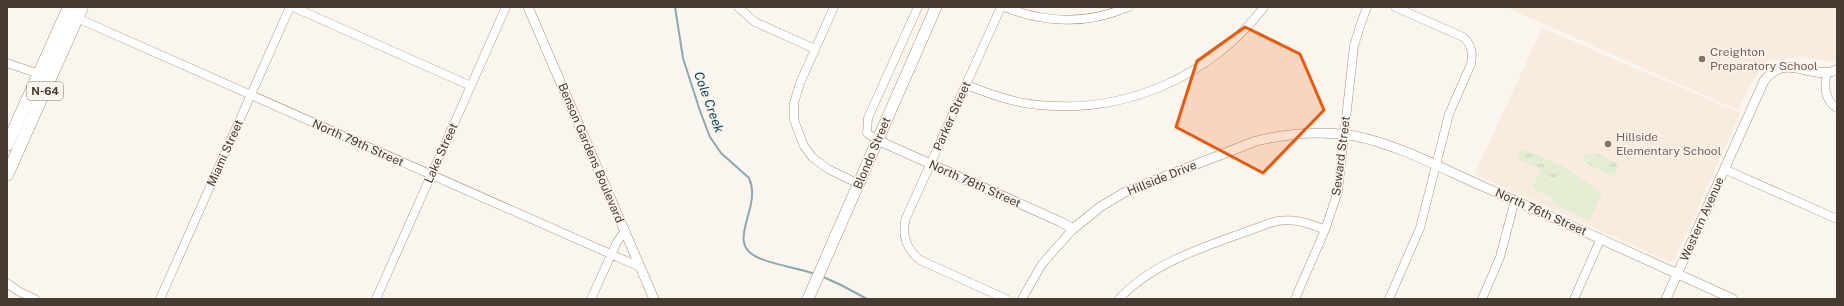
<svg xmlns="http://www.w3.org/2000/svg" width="1844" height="306" font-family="'Public Sans',sans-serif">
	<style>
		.built { fill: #f9ebde }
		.grass { fill: #e3edd3 }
		.park { fill: url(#park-tufts) }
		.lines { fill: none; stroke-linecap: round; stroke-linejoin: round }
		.stream { stroke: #8da8ae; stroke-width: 2 }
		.minor-casing { stroke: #ac9077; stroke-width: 9 }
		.tertiary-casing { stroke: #ac9077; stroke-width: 10 }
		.secondary-casing { stroke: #ac9077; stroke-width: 12 }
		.primary-casing { stroke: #ac9077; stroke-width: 13 }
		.minor { stroke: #fff; stroke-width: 8 }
		.tertiary { stroke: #fff; stroke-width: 9 }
		.secondary { stroke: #fff; stroke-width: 11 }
		.primary { stroke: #fff; stroke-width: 12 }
		.marked { fill: #e8590c; fill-opacity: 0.2; stroke: #e8590c; stroke-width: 3; stroke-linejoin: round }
		.education-dot { fill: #8d6e63; stroke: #fbf5ef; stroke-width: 1.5 }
		.labels { text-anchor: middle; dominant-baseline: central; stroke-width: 3; stroke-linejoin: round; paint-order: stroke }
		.shield { fill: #fbf5ef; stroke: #7c7369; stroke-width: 1 }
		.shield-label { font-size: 11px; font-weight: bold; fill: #463b30 }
		.education-label { font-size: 12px; fill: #785e54; stroke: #fbf5ef; text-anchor: start }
		.street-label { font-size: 12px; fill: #463b30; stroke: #fbf5ef }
		.water-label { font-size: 13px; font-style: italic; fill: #0f4a59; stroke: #fbf5ef }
	</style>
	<defs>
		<pattern id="park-tufts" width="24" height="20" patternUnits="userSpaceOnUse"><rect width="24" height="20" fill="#e3edd3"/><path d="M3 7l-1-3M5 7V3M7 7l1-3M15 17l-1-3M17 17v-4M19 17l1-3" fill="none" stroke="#c4ccb5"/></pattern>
	</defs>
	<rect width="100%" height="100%" fill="#fbf5ef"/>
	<!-- built -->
	<path class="built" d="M1506 7H1837V58L1831 62 1799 57 1767 61 1753 79 1738 110Z
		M1542 28 1740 113 1674 261H1668L1475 174Z"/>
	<!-- grass -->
	<path class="grass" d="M1565 168 1602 193 1589 221 1551 203 1554 198 1532 188 1539 174 1559 182Z"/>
	<!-- park -->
	<path class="park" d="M1522 148 1564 167 1560 181 1539 174 1541 170 1517 159Z
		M1595 153 1619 164 1614 177 1584 162V155Z"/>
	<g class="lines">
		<!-- stream -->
		<path class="stream" d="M675 7 683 58 700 111 710 137 721 153 749 178C763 209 723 243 759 258 776 266 797 267 815 274
			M821 276 841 285 867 299"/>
		<!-- minor casing -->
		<g class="minor-casing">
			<path id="minor" d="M293 7 471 86
				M738 7 755 22 815 49
				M834 7 800 83 794 103V120L804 146 812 157 828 169 859 184
				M1001 7 906 218C901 235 907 250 920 260L1006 299
				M1004 7C1046 23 1086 25 1128 7
				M77 18 640 267
				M7 63 42 75
				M1827 72C1824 85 1824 100 1837 108
				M966 85C990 94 1014 103 1039 105 1126 114 1211 76 1264 7
				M877 140 867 133 868 118 918 7
				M1724 169 1837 219
				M7 283 18 291 35 299
				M160 299 290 7
				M376 299 506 7
				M591 299 617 242 625 231
				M1022 299 1042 264 1073 229
				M1119 299C1155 259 1220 242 1270 223 1290 217 1307 222 1325 230
				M1295 299 1325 230 1338 191 1354 46 1360 26 1367 7
				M1389 299 1420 228 1449 114 1471 64C1473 53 1472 45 1463 37L1395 7
				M1482 299 1500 257 1515 200
				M1574 299 1601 238"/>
		</g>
		<!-- tertiary casing -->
		<g class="tertiary-casing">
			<path id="tertiary" d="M528 7 654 299
				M877 140 1061 222 1073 229 1100 207 1125 192 1256 141C1289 133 1322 130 1355 136 1399 145 1441 168 1482 186 1566 223 1649 261 1733 299
				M1666 299 1764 81C1786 51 1809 81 1837 70"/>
		</g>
		<!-- secondary casing -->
		<g class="secondary-casing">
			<path id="secondary" d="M808 299 936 7"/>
		</g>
		<!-- primary casing -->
		<g class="primary-casing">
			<path id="primary" d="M7 145 69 7
				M7 175 82 7"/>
		</g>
		<!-- minor -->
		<use href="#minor" class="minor"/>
		<!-- tertiary -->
		<use href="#tertiary" class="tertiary"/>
		<!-- secondary -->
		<use href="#secondary" class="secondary"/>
		<!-- primary -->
		<use href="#primary" class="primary"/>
	</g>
	<!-- marked area -->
	<path class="marked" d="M1245 27 1300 54 1324 110 1263 173 1176 127 1197 61Z"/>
	<!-- markers -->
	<g class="education-dot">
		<circle cx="1702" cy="59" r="4"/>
		<circle cx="1608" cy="144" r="4"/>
	</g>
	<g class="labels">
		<!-- shield labels -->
		<rect class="shield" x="27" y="82" width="36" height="18" rx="3"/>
		<g class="shield-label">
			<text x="45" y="91">N-64</text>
		</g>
		<!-- education labels -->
		<g class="education-label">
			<text x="1710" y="52">Creighton<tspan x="1710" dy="14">Preparatory School</tspan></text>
			<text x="1616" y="137">Hillside<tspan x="1616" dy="14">Elementary School</tspan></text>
		</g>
		<!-- street labels -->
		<g class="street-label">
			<text transform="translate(952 116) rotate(-66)">Parker Street</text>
			<text transform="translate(358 143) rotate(24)">North 79th Street</text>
			<text transform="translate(225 153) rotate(-66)">Miami Street</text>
			<text transform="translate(441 153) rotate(-66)">Lake Street</text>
			<text transform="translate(591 153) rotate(67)">Benson Gardens Boulevard</text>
			<text transform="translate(872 153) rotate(-67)">Blondo Street</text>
			<text transform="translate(1341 156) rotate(-83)">Seward Street</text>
			<text transform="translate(1162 178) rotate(-22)">Hillside Drive</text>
			<text transform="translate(975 184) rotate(24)">North 78th Street</text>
			<text transform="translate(1541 212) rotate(24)">North 76th Street</text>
			<text transform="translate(1702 219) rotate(-66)">Western Avenue</text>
		</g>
		<!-- water labels -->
		<g class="water-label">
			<text transform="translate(709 102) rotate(70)">Cole Creek</text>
		</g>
	</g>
	<!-- border -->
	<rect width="1844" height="306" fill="none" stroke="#463b30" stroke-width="16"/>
</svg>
